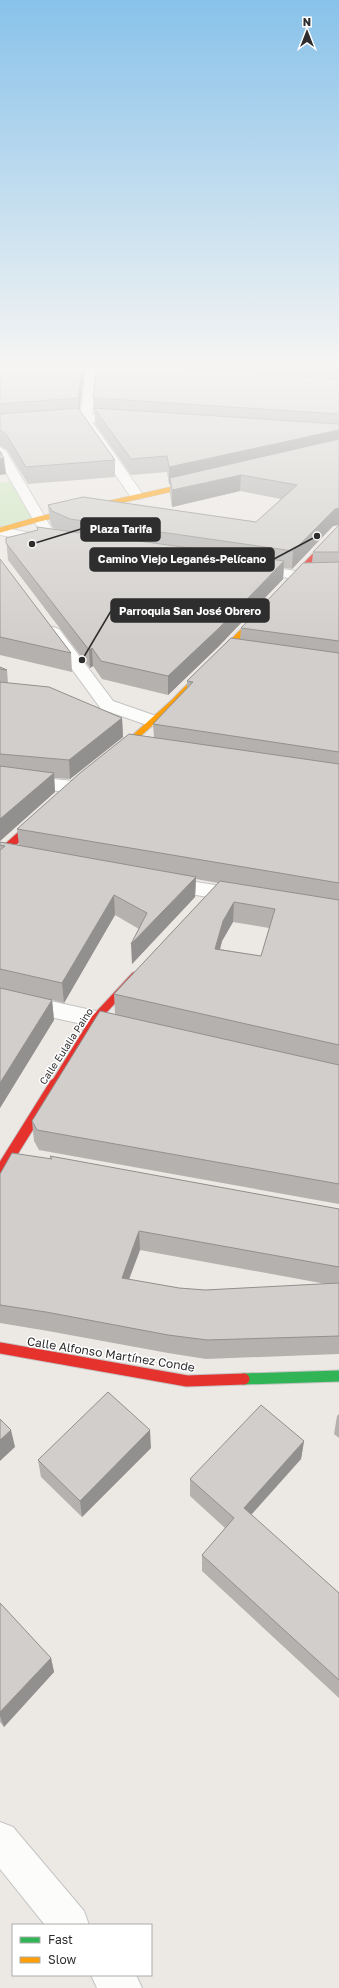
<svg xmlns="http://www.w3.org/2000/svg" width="339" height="1988" font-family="'Golos Text',sans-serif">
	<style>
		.green { fill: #cee6be }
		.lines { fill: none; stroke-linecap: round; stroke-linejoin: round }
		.street-casing { stroke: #c5c4c5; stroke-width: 2 }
		.fast-casing { stroke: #c5c4c5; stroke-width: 13 }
		.slow-far1-casing { stroke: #c5c4c5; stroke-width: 6 }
		.slow-casing { stroke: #c5c4c5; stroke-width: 8 }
		.jam-far3-casing { stroke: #c5c4c5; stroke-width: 6 }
		.jam-far2-casing { stroke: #c5c4c5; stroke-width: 8 }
		.jam-far1-casing { stroke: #c5c4c5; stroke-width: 10 }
		.jam-casing { stroke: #c5c4c5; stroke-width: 13 }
		.street { fill: #fcfcfb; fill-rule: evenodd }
		.fast { stroke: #30b455; stroke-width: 11 }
		.slow-far1 { stroke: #ff9f0a; stroke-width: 5 }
		.slow { stroke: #ff9f0a; stroke-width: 6 }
		.jam-far3 { stroke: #e5322d; stroke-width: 5 }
		.jam-far2 { stroke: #e5322d; stroke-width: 6 }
		.jam-far1 { stroke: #e5322d; stroke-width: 8 }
		.jam { stroke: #e5322d; stroke-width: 11 }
		.wall { fill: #b4b1af; fill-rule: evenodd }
		.shaded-wall { fill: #92908e }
		.building { fill: #d1cecb; stroke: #92908e; fill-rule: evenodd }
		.labels { text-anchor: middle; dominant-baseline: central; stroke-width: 3; stroke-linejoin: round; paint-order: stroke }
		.street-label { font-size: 10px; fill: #2e2e2e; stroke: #fff }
		.near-street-label { font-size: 12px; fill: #2e2e2e; stroke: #fff }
		.leader { fill: none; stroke: #2e2e2e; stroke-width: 1.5 }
		.callout-dot { fill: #2e2e2e; stroke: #fff; stroke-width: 1.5 }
		.callout { fill: #2e2e2e; stroke: #2e2e2e; stroke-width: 1.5 }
		.callout-label { font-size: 11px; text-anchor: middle; font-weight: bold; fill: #fff }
	</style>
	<rect width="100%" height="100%" fill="#ece8e4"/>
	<!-- green -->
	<path class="green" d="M11 481 34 518 0 527V483Z"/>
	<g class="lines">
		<!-- street casing -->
		<g class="street-casing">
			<path id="street" d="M0 364H29L89 368 93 364H104L101 369 130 372 132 374 126 377 97 375 92 415 124 416 128 417 130 420 128 423 92 422 144 496 142 499H132L80 422 0 429V421L80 415 86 374 0 368Z
				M0 447 6 451 52 529 71 538 73 541 71 544 66 545 54 541 48 544 0 535V527L42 535 0 462Z
				M254 565 296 571H339V579H296L249 572 247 569 249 566Z
				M53 627 59 629 113 701 159 717 162 721 159 725 153 726 147 725 101 709 45 632 47 629Z
				M0 774 74 781 80 783 83 787 80 791 74 793 0 784Z
				M165 877 240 889 247 891 250 896 247 901 240 903 158 888 155 883 158 878Z
				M0 990 114 1015 122 1017 125 1023 122 1029 114 1031 0 1006Z
				M0 1822 13 1827 84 1911 89 1925H45L0 1869Z
				M91 1975H136L142 1988H97Z"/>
		</g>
		<!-- fast casing -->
		<g class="fast-casing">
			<path id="fast" d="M244 1379 339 1376"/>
		</g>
		<!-- slow-far1 casing -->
		<g class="slow-far1-casing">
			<path id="slow-far1" d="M0 530 39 519 199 483"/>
		</g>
		<!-- slow casing -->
		<g class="slow-casing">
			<path id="slow" d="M116 754 173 703 262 612"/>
		</g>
		<!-- jam-far3 casing -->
		<g class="jam-far3-casing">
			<path id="jam-far3" d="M324 546 339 530"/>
		</g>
		<!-- jam-far2 casing -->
		<g class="jam-far2-casing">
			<path id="jam-far2" d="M288 584 325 545"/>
		</g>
		<!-- jam-far1 casing -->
		<g class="jam-far1-casing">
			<path id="jam-far1" d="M0 854 41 817
				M54 1085 95 1019 135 976"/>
		</g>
		<!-- jam casing -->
		<g class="jam-casing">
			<path id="jam" d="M0 1172 55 1084
				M0 1348 187 1381 244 1379"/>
		</g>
		<!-- street -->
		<use href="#street" class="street"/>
		<!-- fast -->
		<use href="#fast" class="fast"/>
		<!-- slow-far1 -->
		<use href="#slow-far1" class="slow-far1"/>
		<!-- slow -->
		<use href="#slow" class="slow"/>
		<!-- jam-far3 -->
		<use href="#jam-far3" class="jam-far3"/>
		<!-- jam-far2 -->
		<use href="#jam-far2" class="jam-far2"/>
		<!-- jam-far1 -->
		<use href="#jam-far1" class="jam-far1"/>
		<!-- jam -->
		<use href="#jam" class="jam"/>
	</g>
	<!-- wall -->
	<path class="wall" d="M0 364H91L88 366H84V376L79 409 115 460V477L28 484 7 450 0 446Z
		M97 364H339V1204L39 1150 34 1141 32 1121 115 1014 114 994 218 883 196 879 195 897 132 964 139 929 115 915 64 1003 52 1000 54 1020 0 1108V842L19 845 17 829 154 737 153 724 187 690V681L240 640 241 628 312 563 313 552 339 525 333 526 292 569 284 568 283 579 218 647 168 695 102 679 93 666 90 668 8 560 6 538 38 530 37 527 58 530 53 528 50 522 48 505 256 522 281 499 240 491 172 507 170 495V484H169L167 472 131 475 95 424V414H94L93 398ZM233 922 269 928 261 956 220 949 222 941Z
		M0 559 71 653 72 672 0 655Z
		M0 667 7 670 8 683 122 718 123 737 70 779 54 778 55 792 0 841Z
		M50 1156 339 1209V1354L206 1359 168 1353 48 1331 0 1323V1174L51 1159ZM140 1250 326 1284 205 1290 179 1288 129 1280Z
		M339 1414V1438L334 1434 337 1416Z
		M304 1441 301 1459 251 1515 339 1593V1698L202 1571V1555L225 1528 190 1496V1479Z
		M151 1448 82 1517 41 1477 38 1460Z
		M0 1603 51 1658 54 1672 4 1727 0 1722Z"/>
	<!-- shaded-wall -->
	<path class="shaded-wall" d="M83 364 84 376 79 414 78 398Z
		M339 430V442L170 478V484H169V467Z
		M4 458 6 474 0 475V459Z
		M241 475 240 491 172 507V490Z
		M339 508V525L333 526 292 569 293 551 335 509Z
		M284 561 283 579 218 647 168 695V676Z
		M92 648 93 666 90 668 89 650Z
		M122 718 123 737 70 779 69 760Z
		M54 773 55 792 0 841V819Z
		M196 877 195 897 132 964 131 944Z
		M114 895 115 915 64 1003 62 983Z
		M234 902 233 922 222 941 215 969V949L223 921Z
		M52 1000 54 1020 0 1108V1083Z
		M139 1231 140 1250 122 1297V1278Z
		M11 1430 15 1447 0 1461V1440Z
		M150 1430 151 1448 82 1517 80 1501Z
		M304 1441 301 1459 242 1525 244 1508Z
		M51 1658 54 1672 4 1727 0 1716V1712Z"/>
	<!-- building -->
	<path class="building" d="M0 364H83L78 398 0 404Z
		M97 364H129L339 379V414L93 398Z
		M252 364H339V370Z
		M78 408 115 460 26 467 6 434 0 430V414Z
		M94 408 339 424V430L169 467 167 456 131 459Z
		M339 439V508L335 509 293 551 70 519 52 511 48 505 83 497 256 522 297 485 241 475 172 490 170 478Z
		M0 451 4 458 0 459Z
		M339 525V552H313Z
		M37 527 284 561 218 629 168 676 101 661 92 648 89 650 6 543V538L38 530Z
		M0 559 71 653 0 637Z
		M339 562V641L241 628 303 563Z
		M231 638 339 653V752L153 724 193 682 187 681Z
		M0 667 7 670 0 669Z
		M0 682 49 687 122 718 69 760 0 754Z
		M129 734 339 764V883L17 829 80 773Z
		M0 766 54 773 0 819Z
		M0 842 196 877 131 944 147 913 114 895 62 983 0 969V850L5 846 0 845Z
		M220 881 339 900V1045L114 994ZM234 902 275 909 261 956 215 949 223 921Z
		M0 988 52 1000 0 1083Z
		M100 1011 339 1065V1184L37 1130 32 1121Z
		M12 1153 52 1159 50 1156 339 1209V1267L139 1231 122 1278 179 1288 205 1290 339 1283V1336L207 1340 168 1335 46 1312 0 1305V1174Z
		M108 1392 150 1430 80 1501 38 1460Z
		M261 1405 304 1441 244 1508 339 1593V1680L202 1555 234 1518 190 1479Z
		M0 1419 11 1430 0 1440Z
		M0 1603 51 1658 0 1712Z"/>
	<!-- sky -->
	<linearGradient id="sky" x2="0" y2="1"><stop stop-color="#88c2ea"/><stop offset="0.57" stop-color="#f6f5f3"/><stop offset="1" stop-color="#f6f5f3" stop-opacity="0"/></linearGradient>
	<rect width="339" height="642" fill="url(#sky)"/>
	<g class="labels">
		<!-- street labels -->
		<g class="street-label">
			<text transform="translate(66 1046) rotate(-57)">Calle Eulalia Paino</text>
		</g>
		<!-- near-street labels -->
		<g class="near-street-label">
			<text transform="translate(111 1354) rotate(9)">Calle Alfonso Martínez Conde</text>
		</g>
	</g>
	<!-- callouts -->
	<path class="leader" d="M32 544L81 529M317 536L274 559M82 660L111 611"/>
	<g class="callout-dot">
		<circle cx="32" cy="544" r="4"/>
		<circle cx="317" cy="536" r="4"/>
		<circle cx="82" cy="660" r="4"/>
	</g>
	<g class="callout">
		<rect x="81" y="518" width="79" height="23" rx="4"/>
		<rect x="90" y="548" width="184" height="23" rx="4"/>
		<rect x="111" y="599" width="158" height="23" rx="4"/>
	</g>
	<g class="callout-label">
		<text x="121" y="533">Plaza Tarifa</text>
		<text x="182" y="563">Camino Viejo Leganés-Pelícano</text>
		<text x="190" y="615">Parroquia San José Obrero</text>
	</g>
	<!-- legend -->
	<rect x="12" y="1924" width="140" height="52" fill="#ffffff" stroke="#ababab"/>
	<rect x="20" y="1937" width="20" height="6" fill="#30b455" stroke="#ababab"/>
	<text x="48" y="1944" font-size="12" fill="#2e2e2e">Fast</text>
	<rect x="20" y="1957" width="20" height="6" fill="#ff9f0a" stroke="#ababab"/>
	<text x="48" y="1964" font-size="12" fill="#2e2e2e">Slow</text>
	<!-- north arrow -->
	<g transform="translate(307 32)" stroke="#ffffff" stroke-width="3" paint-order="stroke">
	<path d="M0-3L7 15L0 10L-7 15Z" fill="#2e2e2e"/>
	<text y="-6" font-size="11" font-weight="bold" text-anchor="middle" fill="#2e2e2e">N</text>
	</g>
</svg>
